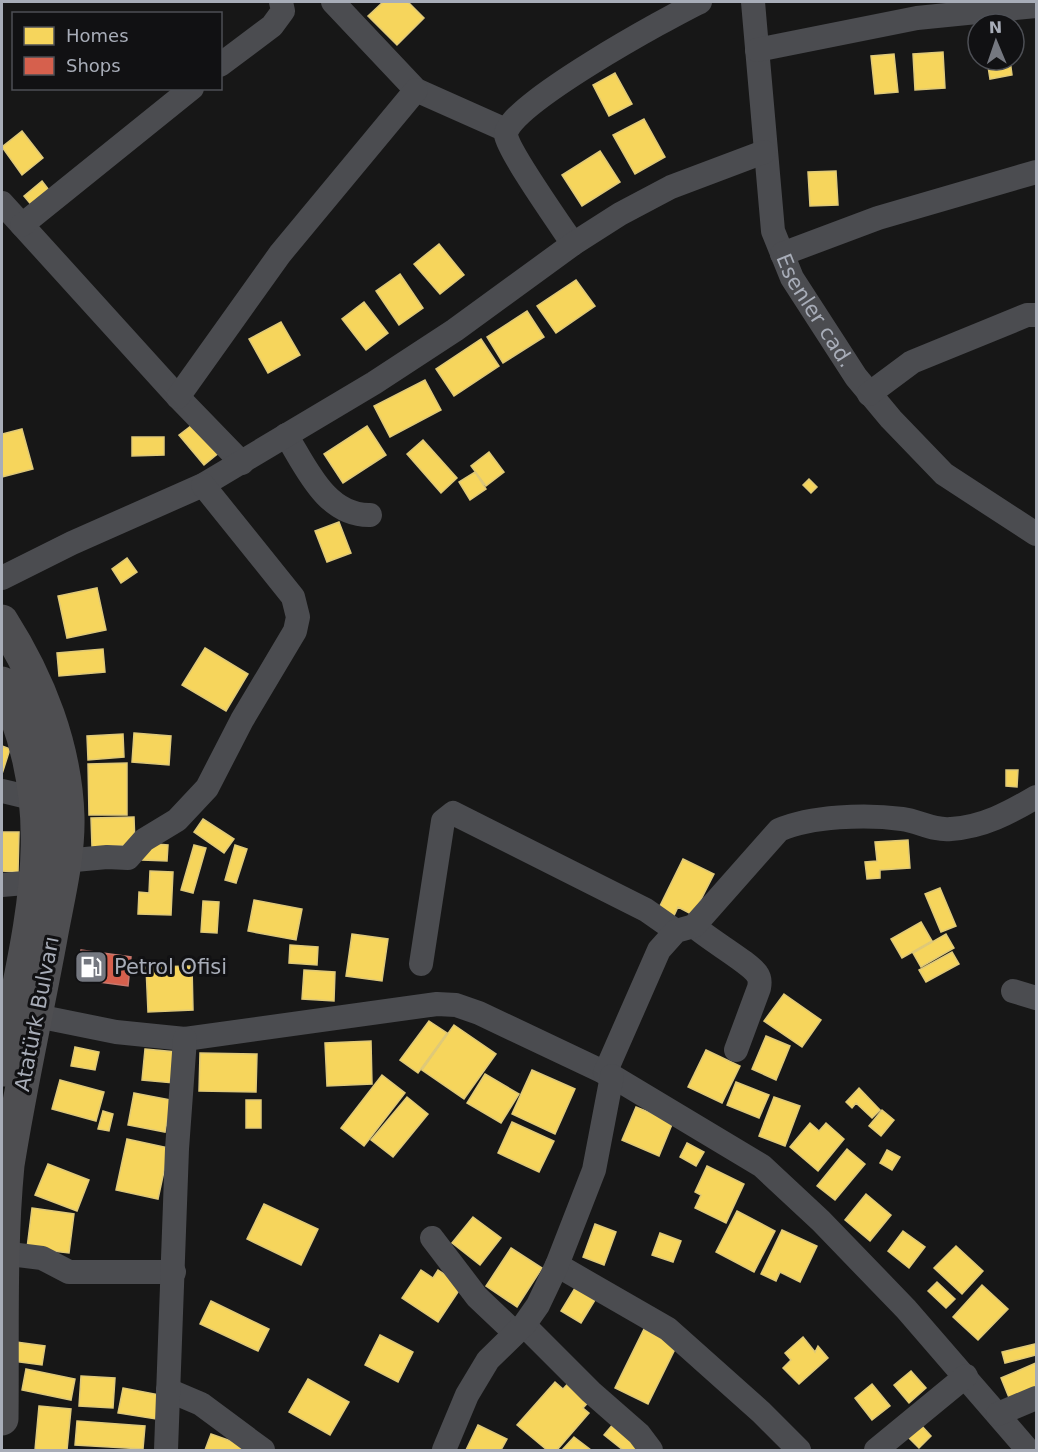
<svg xmlns="http://www.w3.org/2000/svg" width="1038" height="1452" font-family="'DejaVu Sans',sans-serif">
	<style>
		.homes { fill: #f6d55c; stroke: #dfc978; stroke-width: 1.5 }
		.shops { fill: #d6604d; stroke: #c8776d; stroke-width: 1.5 }
		.lines { fill: none; stroke-linecap: round; stroke-linejoin: round }
		.minor { stroke: #4b4c50; stroke-width: 24 }
		.highway { stroke: #4e4e51; stroke-width: 33 }
		.labels { text-anchor: middle; dominant-baseline: central; stroke-width: 6; stroke-linejoin: round; paint-order: stroke }
		.street-label { font-size: 21px; fill: #a8adb8; stroke: #111113 }
		.poi-label { font-size: 21px; fill: #a8adb8; stroke: #111113; text-anchor: start }
	</style>
	<rect width="100%" height="100%" fill="#171717"/>
	<!-- homes -->
	<path class="homes" d="M383 2H408L424 18 397 45 368 16Z
		M943 52 945 88 915 90 913 54Z
		M894 54 898 92 875 94 871 56Z
		M987 60H1010L1012 75 990 79Z
		M615 73 632 104 609 116 593 85Z
		M644 119 665 157 635 174 613 135Z
		M22 131 43 158 22 175 2 147Z
		M600 151 620 182 582 206 562 175Z
		M836 171 838 205 810 206 808 172Z
		M42 181 52 194 34 208 24 196Z
		M439 244 464 275 440 294 414 264Z
		M400 274 423 308 399 325 376 291Z
		M576 280 595 306 556 333 537 306Z
		M364 302 388 333 366 350 342 319Z
		M527 311 544 337 503 363 487 337Z
		M281 322 300 355 268 373 249 339Z
		M481 339 499 366 454 396 436 369Z
		M425 380 441 410 390 437 374 406Z
		M196 422 220 452 204 465 179 435Z
		M367 426 386 455 343 483 324 454Z
		M22 429 33 469 2 477V434Z
		M132 437H164V455L132 456Z
		M423 440 457 478 441 493 407 454Z
		M489 452 504 472 486 486 471 466Z
		M475 472 486 489 470 500 459 482Z
		M809 479 817 487 811 493 803 485Z
		M339 522 351 553 327 562 315 531Z
		M127 558 137 572 121 583 112 569Z
		M97 588 106 630 67 638 58 596Z
		M205 648 248 674 226 711 182 685Z
		M103 649 105 672 59 676 57 653Z
		M134 733 171 736 169 765 132 762Z
		M123 734 124 757 88 760 87 736Z
		M2 746 10 749 2 774Z
		M127 763V815H89L88 764Z
		M1006 770H1018L1017 787 1006 786Z
		M134 817 135 845 92 847 91 818Z
		M203 819 234 839 224 853 194 832Z
		M2 832H19L18 872 2 871Z
		M908 840 910 868 880 870V878L867 879 865 862 877 861 875 842Z
		M143 843 168 845 167 861 142 860Z
		M194 845 206 848 193 893 181 890Z
		M235 845 247 849 236 883 225 880Z
		M683 859 714 874 693 915 678 907 672 920 657 912Z
		M150 871 173 872 171 915 138 914 139 892 149 893Z
		M940 888 956 926 941 932 925 894Z
		M254 900 302 909 296 940 248 931Z
		M203 901 219 902 217 933 201 932Z
		M921 922 932 941 902 958 891 939Z
		M352 934 388 939 382 981 346 976Z
		M946 934 954 948 921 967 913 953Z
		M290 945 318 947 317 965 289 963Z
		M952 952 959 964 926 982 919 970Z
		M192 966 193 1010 148 1012 146 967Z
		M304 970 335 972 334 1001 302 999Z
		M784 994 821 1020 802 1047 764 1021Z
		M429 1021 447 1033 418 1073 400 1060Z
		M454 1025 496 1054 464 1099 422 1070Z
		M766 1036 790 1046 776 1080 752 1069Z
		M371 1041 372 1084 327 1086 325 1043Z
		M75 1047 99 1052 95 1070 71 1066Z
		M145 1049 177 1052 174 1083 142 1080Z
		M706 1050 740 1066 722 1103 688 1087Z
		M200 1053 257 1054 256 1092 199 1091Z
		M532 1070 575 1089 555 1134 512 1114Z
		M485 1074 519 1094 501 1123 467 1103Z
		M382 1075 405 1093 364 1146 341 1128Z
		M60 1080 104 1092 96 1121 52 1109Z
		M736 1082 769 1095 759 1118 727 1105Z
		M859 1088 880 1110 872 1118 856 1103 852 1108 846 1102Z
		M134 1093 171 1100 165 1132 128 1125Z
		M407 1097 428 1114 393 1157 371 1140Z
		M774 1097 800 1106 785 1146 759 1136Z
		M246 1100H261V1128H246Z
		M636 1107 673 1122 659 1156 622 1140Z
		M882 1110 894 1120 881 1136 869 1126Z
		M103 1111 113 1114 109 1131 98 1129Z
		M512 1122 554 1141 539 1172 498 1153Z
		M810 1123 819 1131 826 1123 844 1139 818 1171 790 1147Z
		M127 1139 169 1148 158 1199 116 1190Z
		M687 1143 704 1152 696 1166 680 1157Z
		M847 1149 865 1164 835 1200 817 1186Z
		M887 1150 900 1157 892 1170 880 1163Z
		M48 1164 89 1180 77 1211 35 1195Z
		M707 1166 744 1184 726 1223 695 1208 701 1195 695 1192Z
		M866 1194 891 1215 870 1241 845 1220Z
		M264 1204 318 1229 301 1265 247 1239Z
		M32 1208 74 1214 69 1253 27 1248Z
		M737 1211 775 1231 754 1272 716 1252Z
		M473 1217 501 1238 480 1265 452 1243Z
		M595 1224 616 1232 604 1265 583 1257Z
		M782 1230 817 1246 800 1282 780 1272 776 1281 761 1274Z
		M903 1231 925 1247 909 1268 888 1251Z
		M660 1233 681 1241 673 1262 652 1255Z
		M956 1246 983 1271 962 1294 934 1268Z
		M511 1248 542 1268 517 1307 486 1286Z
		M421 1270 433 1278 438 1270 462 1286 438 1322 402 1298Z
		M937 1282 955 1299 946 1308 928 1291Z
		M982 1285 1008 1309 978 1340 953 1317Z
		M575 1288 595 1300 581 1323 561 1311Z
		M211 1301 269 1329 258 1351 200 1324Z
		M644 1329 677 1345 648 1404 615 1388Z
		M380 1335 413 1352 398 1382 365 1365Z
		M803 1337 815 1352 818 1346 828 1358 799 1384 783 1368 791 1360 785 1353Z
		M16 1342 45 1346 42 1365 13 1361Z
		M1035 1344 1036 1355 1005 1363 1002 1352Z
		M1036 1363V1389L1010 1400 1001 1378Z
		M26 1369 75 1379 71 1400 22 1390Z
		M911 1371 926 1388 909 1403 894 1385Z
		M81 1376 115 1378 113 1408 79 1406Z
		M573 1378 594 1396 583 1408 589 1413 557 1450H547L517 1425 555 1382 563 1389Z
		M308 1379 349 1402 330 1435 289 1412Z
		M872 1384 890 1406 872 1420 855 1398Z
		M123 1388 160 1395 156 1419 118 1413Z
		M39 1406 71 1409 67 1450H35Z
		M77 1421 145 1426 143 1449 75 1445Z
		M615 1422 640 1450H623L604 1435Z
		M478 1425 507 1439 501 1450H466Z
		M921 1425 931 1436 919 1448 908 1437Z
		M211 1434 251 1448V1450H205Z
		M574 1437 591 1450H562Z"/>
	<!-- shops -->
	<path class="shops" d="M81 950 131 957 128 986 77 979Z"/>
	<g class="lines">
		<!-- minor -->
		<g class="minor">
			<path d="M333 2 416 90 506 130"/>
			<path id="s1" d="M753 2 773 231 792 278 856 377 891 419 944 474 1036 534"/>
			<path d="M757 50 917 18 1036 6"/>
			<path d="M220 65 272 26 283 11 281 2"/>
			<path d="M2 203 178 397 242 463"/>
			<path d="M22 225 192 88"/>
			<path d="M573 244C561 226 508 151 506 135 504 107 672 15 700 2"/>
			<path d="M782 254 878 218 1036 172"/>
			<path d="M869 394 912 362 1027 315H1036"/>
			<path d="M178 397 280 254 416 90"/>
			<path d="M286 435C306 467 326 516 370 515"/>
			<path d="M2 578 72 543 203 485 374 383 455 330 573 244 620 214 671 187 764 152"/>
			<path d="M2 791 36 799"/>
			<path d="M64 861 107 857 128 858 144 840 177 820 207 788 242 720 295 631 298 617 293 597 203 485"/>
			<path d="M2 885 36 882"/>
			<path d="M694 926C708 939 750 963 757 974 760 978 760 983 759 988L736 1050"/>
			<path d="M421 964 443 821 453 813 646 910 676 931"/>
			<path d="M1013 991 1036 998"/>
			<path d="M37 1016 116 1032 185 1039 437 1004 456 1005 479 1013 612 1076 762 1166 821 1221 906 1309 1028 1450"/>
			<path d="M605 1073 659 950 676 931 694 926 779 830C811 816 866 814 902 819 919 821 933 831 951 829 983 827 1009 813 1036 797"/>
			<path d="M432 1238 477 1297 515 1333"/>
			<path d="M2 1253 42 1258 69 1272H174"/>
			<path d="M557 1265 668 1329 761 1412 799 1450"/>
			<path d="M524 1325 591 1392 639 1434 651 1450"/>
			<path d="M168 1390 201 1404 263 1450"/>
			<path d="M998 1414 1036 1398"/>
			<path d="M166 1450 177 1149 185 1039"/>
			<path d="M444 1450 467 1395 488 1360 524 1325 538 1305 557 1265 594 1170 612 1076"/>
			<path d="M876 1450 966 1376"/>
		</g>
		<!-- highway -->
		<path class="highway" d="M2 621C39 679 66 747 68 817 69 857 58 899 51 938 37 1014 20 1089 8 1165 0 1249 3 1336 2 1419
			M2 683C67 818 27 932 2 1070"/>
	</g>
	<!-- icons -->
	<defs>
		<g id="fuel-square" transform="scale(1.725)"><rect x="-9" y="-9" width="18" height="18" rx="4" fill="#757880" stroke="#111113"/><path d="M-5.5-6h7V0h2V4h1.3V-2.5L3-4.5l.8-.8L6-3V5H2.5V1h-1V6h-7ZM-4.2-4.7v3.2H.2V-4.7Z" fill="#fff"/></g>
	</defs>
	<g fill-rule="evenodd">
		<use href="#fuel-square" x="91" y="967"/>
	</g>
	<g class="labels">
		<!-- street labels -->
		<g class="street-label">
			<text stroke="none"><textPath href="#s1" startOffset="320">Esenler cad.</textPath></text>
			<text transform="translate(37 1014) rotate(-79)">Atatürk Bulvarı</text>
		</g>
		<!-- poi labels -->
		<g class="poi-label">
			<text x="114" y="967">Petrol Ofisi</text>
		</g>
	</g>
	<!-- border -->
	<rect width="1038" height="1452" fill="none" stroke="#a8adb8" stroke-width="6"/>
	<!-- legend -->
	<rect x="12" y="12" width="210" height="78" fill="#111113" stroke="#4d4f55" stroke-width="1.5"/>
	<rect x="24" y="27" width="30" height="18" fill="#f6d55c" stroke="#4d4f55" stroke-width="1.5"/>
	<text x="66" y="42" font-size="18" fill="#a8adb8">Homes</text>
	<rect x="24" y="57" width="30" height="18" fill="#d6604d" stroke="#4d4f55" stroke-width="1.5"/>
	<text x="66" y="72" font-size="18" fill="#a8adb8">Shops</text>
	<!-- north arrow -->
	<g transform="translate(996 42) rotate(358)"><circle r="28" fill="#111113" stroke="#4d4f55" stroke-width="1.5"/>
	<path d="M0-4.5L10 22L0 15L-10 22Z" fill="#757880"/>
	<text y="-9" font-size="16" font-weight="bold" text-anchor="middle" fill="#a8adb8">N</text>
	</g>
</svg>
